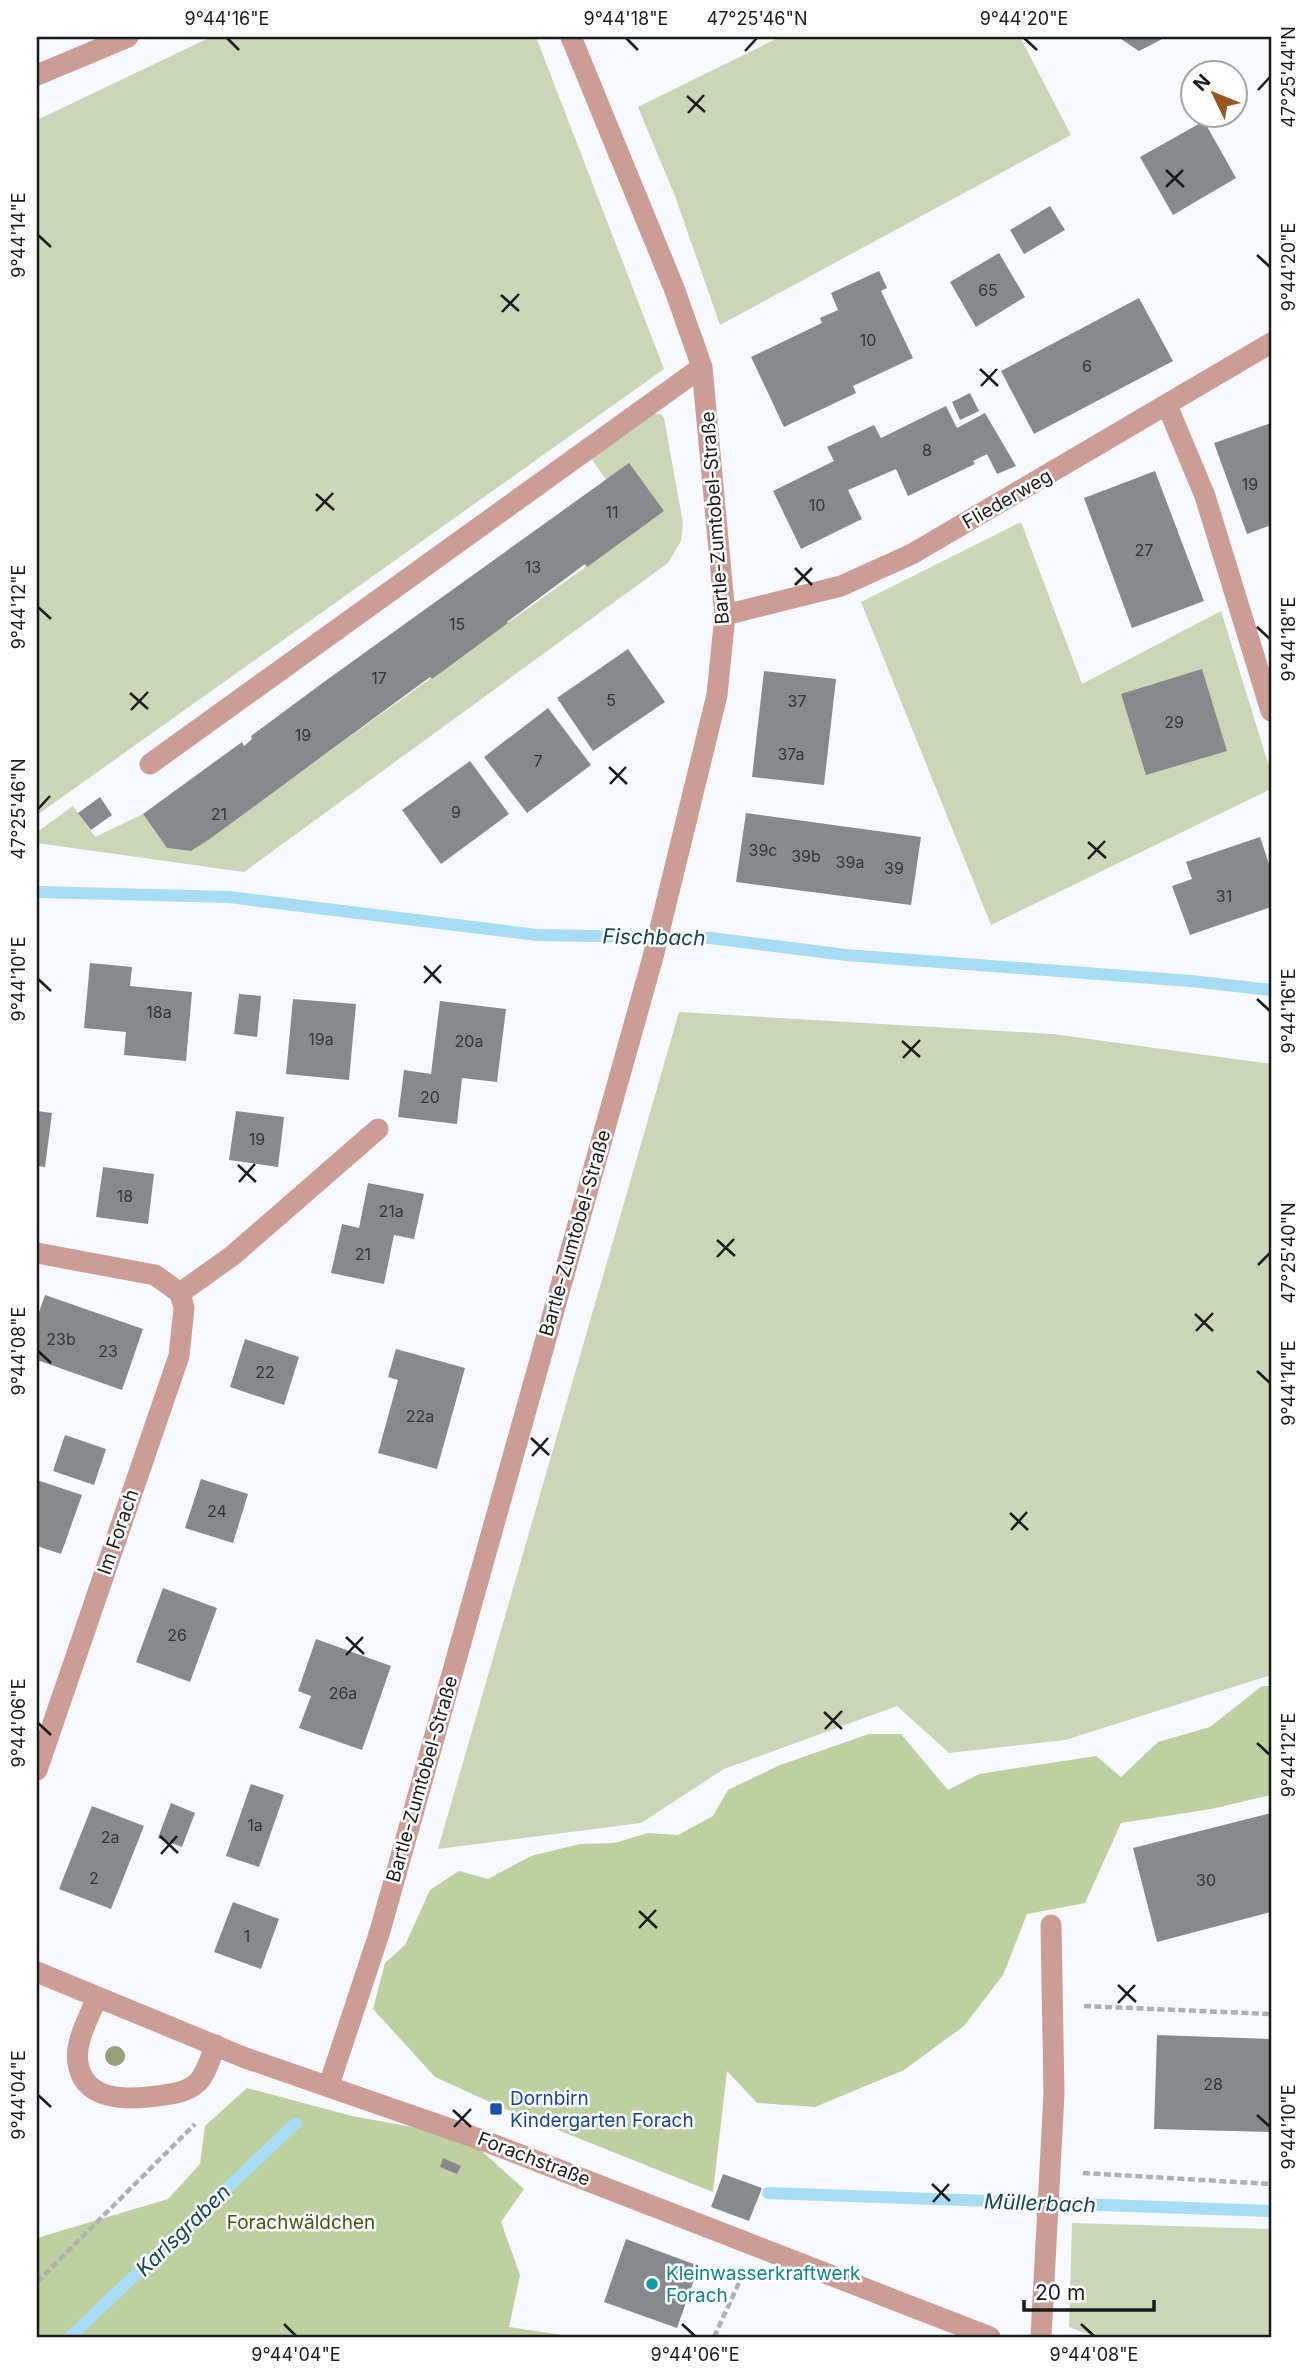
<svg xmlns="http://www.w3.org/2000/svg" width="1308" height="2374" font-family="Inter,sans-serif">
	<style>
		.green { fill: #cad6b6 }
		.forest { fill: #becfa0 }
		.lines { fill: none; stroke-linecap: round; stroke-linejoin: round }
		.stream { stroke: #a6ddf5; stroke-width: 12 }
		.building { fill: #87898d }
		.path { stroke: #aeb0b3; stroke-width: 4.5; stroke-dasharray: 7 3.5; stroke-linecap: butt }
		.minor { stroke: #cb9d94; stroke-width: 21 }
		.tree { fill: #949f7b }
		.ticks { fill: none; stroke: #191a1b; stroke-width: 2.5 }
		.transit-dot { fill: #1a4fb4; stroke: #fff; stroke-width: 2.5 }
		.culture-dot { fill: #0f9aa8; stroke: #fff; stroke-width: 2.5 }
		.labels { text-anchor: middle; dominant-baseline: central; stroke-width: 5; stroke-linejoin: round; paint-order: stroke }
		.number-label { font-size: 16px; fill: #343638 }
		.street-label { font-size: 19px; fill: #191a1b; stroke: #fff }
		.transit-label { font-size: 19px; fill: #164399; stroke: #fff; text-anchor: start }
		.park-label { font-size: 19px; fill: #435610; stroke: #fff }
		.culture-label { font-size: 19px; fill: #0d838f; stroke: #fff; text-anchor: start }
		.water-label { font-size: 21px; font-style: italic; fill: #144354; stroke: #fff }
		.neatline { fill: none; stroke: #191a1b; stroke-width: 2.5 }
		.ticks-label { font-size: 18px; text-anchor: middle; fill: #191a1b }
	</style>
	<rect width="100%" height="100%" fill="#f7f9fe"/>
	<!-- green -->
	<path class="green" d="M211 37H536L664 369 37 815V120Z
		M780 37H1020L1071 135 720 325 675 196 638 107Z
		M653 414H661L664 418 683 523 681 541 668 563 244 872 37 843V832L73 806 95 837 143 814 167 848 191 851 663 511 606 480 591 458Z
		M1021 522 1082 684 1221 611 1271 773V789L991 925 861 602Z
		M679 1012 1053 1034 1271 1064V1675L1065 1740 949 1753 897 1706 724 1769 641 1823 438 1849Z
		M1072 2223 1271 2229V2337H1096L1069 2327Z"/>
	<!-- forest -->
	<path class="forest" d="M1262 1686H1271V1795L1211 1809 1121 1823 1085 1903 1027 1914 1003 1975 964 2026 904 2070 815 2107 757 2103 727 2071 713 2192 503 2108 435 2077 373 2009 385 1963 405 1945 430 1890 459 1871 488 1879 531 1856 580 1844 614 1843 648 1833 678 1835 713 1816 728 1790 780 1765 869 1734H901L948 1790 979 1774 1096 1756 1121 1777 1158 1742 1210 1727Z
		M247 2088 352 2116 466 2137 524 2189 501 2222 520 2275 509 2327 576 2337H37V2238L168 2199 200 2164 205 2126Z"/>
	<g class="lines">
		<!-- stream -->
		<path class="stream" d="M37 892 229 897 537 935 711 938 846 955 1191 981 1271 990
			M768 2193 1271 2211
			M70 2337 296 2123"/>
	</g>
	<!-- building -->
	<path class="building" d="M1118 37H1166L1139 51Z
		M1204 121 1236 178 1173 215 1140 157Z
		M1050 206 1065 230 1024 254 1010 230Z
		M999 253 1025 297 976 327 950 282Z
		M879 271 887 288 881 291 913 358 853 386 856 393 784 427 751 357 822 323 820 318 838 310 831 293Z
		M1139 298 1173 361 1034 434 1001 371Z
		M970 393 979 411 960 420 952 402Z
		M946 406 957 428 985 413 1016 466 997 474 987 454 973 461 975 464 908 496 896 469 848 490 862 519 801 549 773 491 834 461 827 447 874 425 881 438Z
		M1271 423V525L1247 534 1214 443Z
		M629 463 664 511 587 567 585 564 507 622 508 623 432 679 430 677 211 838 191 851 167 848 143 814 242 742 244 746 252 739 251 736 328 679Z
		M1155 471 1204 601 1132 628 1084 498Z
		M628 649 665 702 593 751 557 698Z
		M1202 669 1227 751 1146 775 1121 694Z
		M764 671 836 679 824 785 752 777Z
		M548 708 591 765 527 813 484 757Z
		M470 761 509 814 441 864 402 810Z
		M100 797 112 815 91 830 78 813Z
		M746 813 921 837 911 905 736 882Z
		M1260 837 1271 870V907L1190 935 1172 886 1192 879 1186 862Z
		M90 963 132 967 130 986 192 992 186 1061 124 1055 126 1032 84 1028Z
		M239 994 261 996 257 1037 234 1034Z
		M293 999 356 1004 349 1080 286 1074Z
		M440 1001 506 1009 497 1082 462 1078 457 1124 398 1117 404 1070 431 1074Z
		M37 1111 52 1113 45 1167 37 1166Z
		M236 1111 284 1117 278 1167 229 1160Z
		M103 1167 154 1174 148 1224 96 1217Z
		M368 1183 424 1194 414 1239 394 1235 384 1284 331 1273 342 1224 359 1228Z
		M45 1295 143 1329 122 1390 37 1360V1318Z
		M245 1339 299 1357 284 1405 230 1387Z
		M396 1349 465 1368 437 1469 378 1453 398 1380 388 1377Z
		M65 1435 106 1449 94 1485 53 1471Z
		M201 1479 248 1494 233 1543 185 1528Z
		M37 1480 82 1495 61 1554 37 1546Z
		M163 1588 217 1608 190 1682 136 1662Z
		M316 1639 391 1666 362 1750 299 1728 311 1696 298 1691Z
		M251 1784 284 1795 259 1867 226 1856Z
		M171 1803 195 1813 182 1847 158 1838Z
		M92 1806 144 1826 111 1909 59 1889Z
		M1271 1813V1912L1157 1942 1133 1848Z
		M233 1902 279 1919 261 1969 214 1952Z
		M1157 2035 1271 2039V2132L1154 2129Z
		M443 2158 461 2166 457 2174 440 2167Z
		M723 2174 762 2188 749 2221 711 2207Z
		M626 2239 699 2266 677 2328 604 2302Z"/>
	<g class="lines">
		<!-- path -->
		<path class="path" d="M1084 2006 1271 2014
			M1083 2173 1271 2184
			M37 2282 195 2124
			M714 2337 743 2274"/>
		<!-- minor -->
		<path class="minor" d="M37 75 128 37
			M1167 405 1205 496 1271 711
			M725 615 841 586 912 554 1271 343
			M150 764 702 367
			M37 1253 155 1275 180 1293 184 1308 179 1356 37 1770
			M180 1293 232 1256 378 1129
			M37 1972 243 2057 482 2140 990 2337
			M97 1997C90 2016 74 2042 78 2063 84 2102 128 2100 157 2096 171 2094 186 2093 197 2083 206 2075 211 2056 216 2045
			M329 2085 380 1931 653 957 717 695 725 615 702 367 674 288 571 37
			M1041 2337 1054 2094 1051 1925"/>
	</g>
	<!-- trees -->
	<circle class="tree" cx="115" cy="2056" r="10"/>
	<!-- ticks -->
	<path class="ticks" d="M227 38 239 50M626 38 638 50M1024 38 1037 50M745 51 757 38M1258 90 1270 77M687 96 705 112M688 113 704 95M1166 170 1184 187M1166 187 1183 170M38 235 51 247M1257 255 1270 267M501 295 519 311M502 312 519 294M980 369 998 386M981 386 997 369M316 494 334 510M316 511 333 493M795 568 812 585M795 585 812 568M38 607 51 619M1257 627 1270 639M130 693 148 709M131 710 148 692M609 767 627 784M610 784 626 767M38 809 50 796M1088 842 1106 858M1088 859 1105 841M424 966 441 983M38 979 51 991M424 983 441 965M1257 999 1270 1011M902 1041 920 1057M903 1058 920 1040M238 1165 256 1182M239 1182 255 1164M717 1240 735 1256M717 1257 734 1239M1258 1265 1270 1253M1195 1314 1213 1331M1196 1331 1213 1313M38 1351 51 1363M1257 1371 1270 1383M531 1438 549 1455M532 1456 548 1438M1010 1513 1028 1530M1011 1530 1027 1512M346 1637 364 1654M346 1655 363 1637M824 1712 842 1729M38 1723 51 1735M825 1729 842 1711M1257 1743 1270 1755M160 1836 178 1853M161 1854 177 1836M639 1911 657 1928M639 1928 656 1910M1118 1985 1136 2002M1118 2003 1135 1985M38 2095 51 2107M453 2110 471 2127M1257 2115 1270 2127M454 2127 471 2109M932 2184 950 2201M933 2202 949 2184M284 2324 296 2336M682 2324 695 2336M1081 2324 1094 2336"/>
	<!-- markers -->
	<rect class="transit-dot" x="489" y="2102" width="14" height="14" rx="3.5"/>
	<circle class="culture-dot" cx="652" cy="2284" r="7"/>
	<g class="labels">
		<!-- number labels -->
		<g class="number-label">
			<text x="988" y="290">65</text>
			<text x="868" y="340">10</text>
			<text x="1087" y="366">6</text>
			<text x="927" y="450">8</text>
			<text x="1250" y="484">19</text>
			<text x="817" y="505">10</text>
			<text x="612" y="512">11</text>
			<text x="1144" y="550">27</text>
			<text x="533" y="567">13</text>
			<text x="457" y="624">15</text>
			<text x="379" y="678">17</text>
			<text x="611" y="700">5</text>
			<text x="797" y="701">37</text>
			<text x="1174" y="722">29</text>
			<text x="303" y="735">19</text>
			<text x="791" y="754">37a</text>
			<text x="538" y="761">7</text>
			<text x="456" y="812">9</text>
			<text x="219" y="814">21</text>
			<text x="763" y="850">39c</text>
			<text x="806" y="856">39b</text>
			<text x="850" y="862">39a</text>
			<text x="894" y="868">39</text>
			<text x="1224" y="896">31</text>
			<text x="159" y="1012">18a</text>
			<text x="321" y="1039">19a</text>
			<text x="469" y="1041">20a</text>
			<text x="430" y="1097">20</text>
			<text x="257" y="1139">19</text>
			<text x="125" y="1196">18</text>
			<text x="391" y="1211">21a</text>
			<text x="363" y="1254">21</text>
			<text x="61" y="1339">23b</text>
			<text x="108" y="1351">23</text>
			<text x="265" y="1372">22</text>
			<text x="420" y="1416">22a</text>
			<text x="217" y="1511">24</text>
			<text x="177" y="1635">26</text>
			<text x="343" y="1693">26a</text>
			<text x="255" y="1825">1a</text>
			<text x="110" y="1837">2a</text>
			<text x="94" y="1878">2</text>
			<text x="1206" y="1880">30</text>
			<text x="247" y="1936">1</text>
			<text x="1213" y="2084">28</text>
		</g>
		<!-- street labels -->
		<g class="street-label">
			<text transform="translate(1007 499) rotate(-30)">Fliederweg</text>
			<text transform="translate(715 518) rotate(-94)">Bartle-Zumtobel-Straße</text>
			<text transform="translate(575 1233) rotate(-74)">Bartle-Zumtobel-Straße</text>
			<text transform="translate(118 1532) rotate(-71)">Im Forach</text>
			<text transform="translate(422 1779) rotate(-74)">Bartle-Zumtobel-Straße</text>
			<text transform="translate(534 2159) rotate(21)">Forachstraße</text>
		</g>
		<!-- transit labels -->
		<g class="transit-label">
			<text x="510" y="2098">Dornbirn<tspan x="510" dy="22">Kindergarten Forach</tspan></text>
		</g>
		<!-- park labels -->
		<g class="park-label">
			<text x="301" y="2222">Forachwäldchen</text>
		</g>
		<!-- culture labels -->
		<g class="culture-label">
			<text x="666" y="2273">Kleinwasserkraftwerk<tspan x="666" dy="22">Forach</tspan></text>
		</g>
		<!-- water labels -->
		<g class="water-label">
			<text transform="translate(654 937) rotate(1)">Fischbach</text>
			<text transform="translate(1040 2203) rotate(2)">Müllerbach</text>
			<text transform="translate(183 2230) rotate(-44)">Karlsgraben</text>
		</g>
	</g>
	<!-- border -->
	<rect width="1308" height="2374" fill="none" stroke="#ffffff" stroke-width="77"/>
	<!-- north arrow -->
	<g transform="translate(1214 94) rotate(313)"><circle r="33" fill="#ffffff" stroke="#a3a3a4" stroke-width="2"/>
	<path d="M0-5L12 26L0 18L-12 26Z" fill="#96581e"/>
	<text y="-10" font-size="19" font-weight="bold" text-anchor="middle" fill="#191a1b">N</text>
	</g>
	<!-- scale -->
	<path d="M1024 2300v10h130v-10" fill="none" stroke="#191a1b" stroke-width="3.5"/>
	<text x="1035" y="2300" font-size="21" fill="#191a1b" stroke="#ffffff" stroke-width="5" paint-order="stroke">20 m</text>
	<rect x="38" y="38" width="1232" height="2298" class="neatline"/>
	<g class="ticks-label">
		<text x="227" y="25">9°44'16"E</text>
		<text x="626" y="25">9°44'18"E</text>
		<text x="757" y="25">47°25'46"N</text>
		<text x="1024" y="25">9°44'20"E</text>
		<text transform="translate(1289 77) rotate(-90)" y="6">47°25'44"N</text>
		<text transform="translate(19 235) rotate(-90)" y="6">9°44'14"E</text>
		<text transform="translate(1289 267) rotate(-90)" y="6">9°44'20"E</text>
		<text transform="translate(19 607) rotate(-90)" y="6">9°44'12"E</text>
		<text transform="translate(1289 639) rotate(-90)" y="6">9°44'18"E</text>
		<text transform="translate(19 809) rotate(-90)" y="6">47°25'46"N</text>
		<text transform="translate(19 979) rotate(-90)" y="6">9°44'10"E</text>
		<text transform="translate(1289 1011) rotate(-90)" y="6">9°44'16"E</text>
		<text transform="translate(1289 1253) rotate(-90)" y="6">47°25'40"N</text>
		<text transform="translate(19 1351) rotate(-90)" y="6">9°44'08"E</text>
		<text transform="translate(1289 1383) rotate(-90)" y="6">9°44'14"E</text>
		<text transform="translate(19 1723) rotate(-90)" y="6">9°44'06"E</text>
		<text transform="translate(1289 1755) rotate(-90)" y="6">9°44'12"E</text>
		<text transform="translate(19 2095) rotate(-90)" y="6">9°44'04"E</text>
		<text transform="translate(1289 2127) rotate(-90)" y="6">9°44'10"E</text>
		<text x="296" y="2361">9°44'04"E</text>
		<text x="695" y="2361">9°44'06"E</text>
		<text x="1094" y="2361">9°44'08"E</text>
	</g>
</svg>
